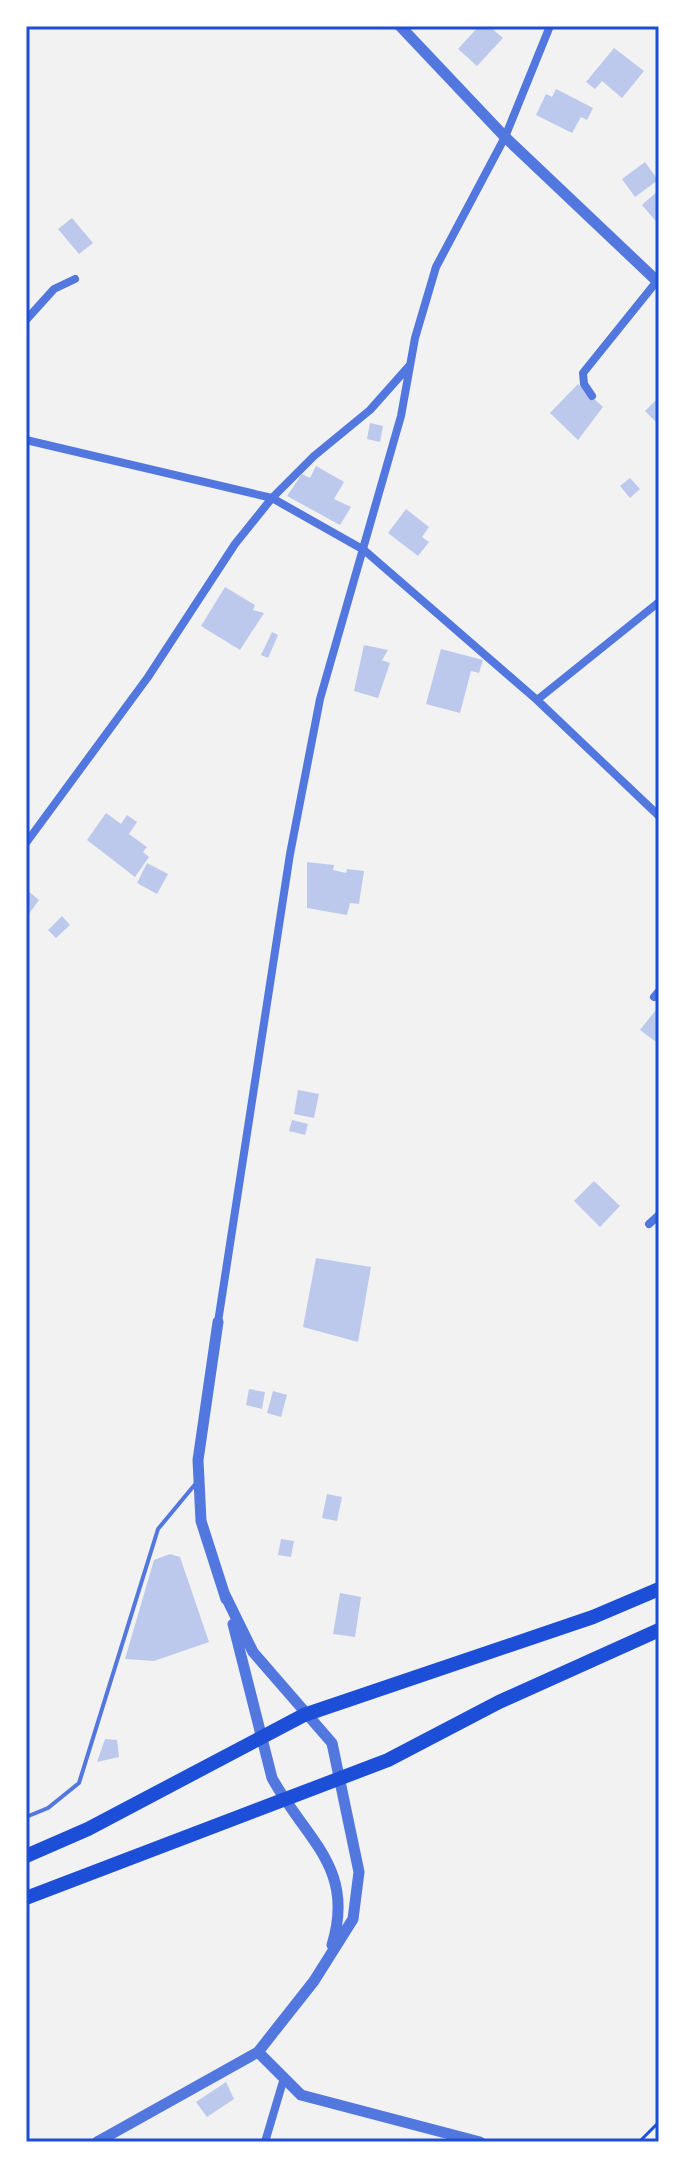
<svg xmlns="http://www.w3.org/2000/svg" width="685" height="2168" font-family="Roboto,sans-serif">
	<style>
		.building { fill: #bdc9ec }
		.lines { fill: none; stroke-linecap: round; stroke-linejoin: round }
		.path { stroke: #1d4ed8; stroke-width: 3 }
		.service { stroke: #5277de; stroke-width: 4 }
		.minor { stroke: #5277de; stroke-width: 8 }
		.tertiary { stroke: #5277de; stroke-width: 11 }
		.trunk { stroke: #1d4ed8; stroke-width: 14 }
		.neatline { fill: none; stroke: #1d4ed8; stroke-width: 3 }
	</style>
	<rect width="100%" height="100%" fill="#f2f2f2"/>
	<!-- building -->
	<path class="building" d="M479 26H489L503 38 477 66 458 49Z
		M614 48 644 71 622 98 602 81 595 89 586 82Z
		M556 89 593 108 587 120 581 117 572 133 536 115 546 94 552 97Z
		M645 162 658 180 635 197 622 179Z
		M659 190V225L642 205Z
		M72 218 93 243 79 254 58 229Z
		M578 384 603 407 578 440 550 413Z
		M659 397V419L656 422 645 411Z
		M370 423 383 426 380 442 367 439Z
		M316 466 344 482 334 499 351 507 340 525 287 496 302 474 310 478Z
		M630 478 640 489 630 498 620 486Z
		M406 509 429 527 422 537 429 542 418 556 388 533Z
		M225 587 255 605 253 610 264 613 240 650 201 626Z
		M272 632 278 635 268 658 261 655Z
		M364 645 388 650 382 660 390 663 378 698 354 691Z
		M441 649 483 660 479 673 471 671 460 713 426 704Z
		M106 813 121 824 127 815 137 822 129 834 147 847 143 852 149 857 135 877 87 840Z
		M307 862 334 865 333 870 346 873 347 869 364 871 359 904 350 903 347 915 307 908Z
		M147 863 168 874 157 894 137 883Z
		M26 889 39 900 26 918Z
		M62 916 70 925 56 938 48 930Z
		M659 1006V1044L640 1030Z
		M298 1090 319 1094 314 1118 294 1114Z
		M292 1120 308 1124 305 1135 289 1131Z
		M594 1181 620 1206 600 1227 574 1201Z
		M316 1258 371 1267 358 1342 303 1327Z
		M249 1389 265 1392 262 1409 246 1405Z
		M273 1391 287 1395 281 1417 267 1413Z
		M327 1494 342 1497 337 1521 322 1518Z
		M281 1539 294 1541 291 1557 278 1555Z
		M170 1554 180 1557 209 1642 154 1661 125 1659 154 1560Z
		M340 1593 361 1597 355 1637 333 1634Z
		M105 1739 117 1740 119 1757 97 1762Z
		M226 2082 234 2099 207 2117 196 2102Z"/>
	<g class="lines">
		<!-- path -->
		<path class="path" d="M639 2142 659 2122"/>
		<!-- service -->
		<path class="service" d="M26 1817 48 1808 79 1783 158 1529 197 1482"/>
		<!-- minor -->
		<path class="minor" d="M26 320 54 289 75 279
			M592 396 584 384 583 373 657 281
			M26 440 272 498 364 550 537 700 659 816
			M537 700 659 602
			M26 843 148 677 235 544 272 498 314 456 370 410 410 365
			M654 997 659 991
			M649 1224 659 1215
			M218 1322 290 854 320 699 401 416 415 338 436 267 505 137 550 26
			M265 2142 284 2078"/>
		<!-- tertiary -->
		<path class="tertiary" d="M400 26 505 137 659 283
			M218 1322 198 1460 201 1521 226 1599
			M233 1624 272 1778C305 1839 356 1867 332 1945
			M258 2052 301 2095 480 2142
			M97 2142 258 2052 314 1981 353 1919 359 1872 332 1743 253 1652 225 1595"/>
		<!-- trunk -->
		<path class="trunk" d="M26 1856 88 1829 304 1715 593 1617 659 1589
			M26 1898 388 1760 499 1702 659 1630"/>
	</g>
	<!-- border -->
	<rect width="685" height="2168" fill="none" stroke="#ffffff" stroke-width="56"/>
	<rect x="28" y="28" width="629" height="2112" class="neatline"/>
</svg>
